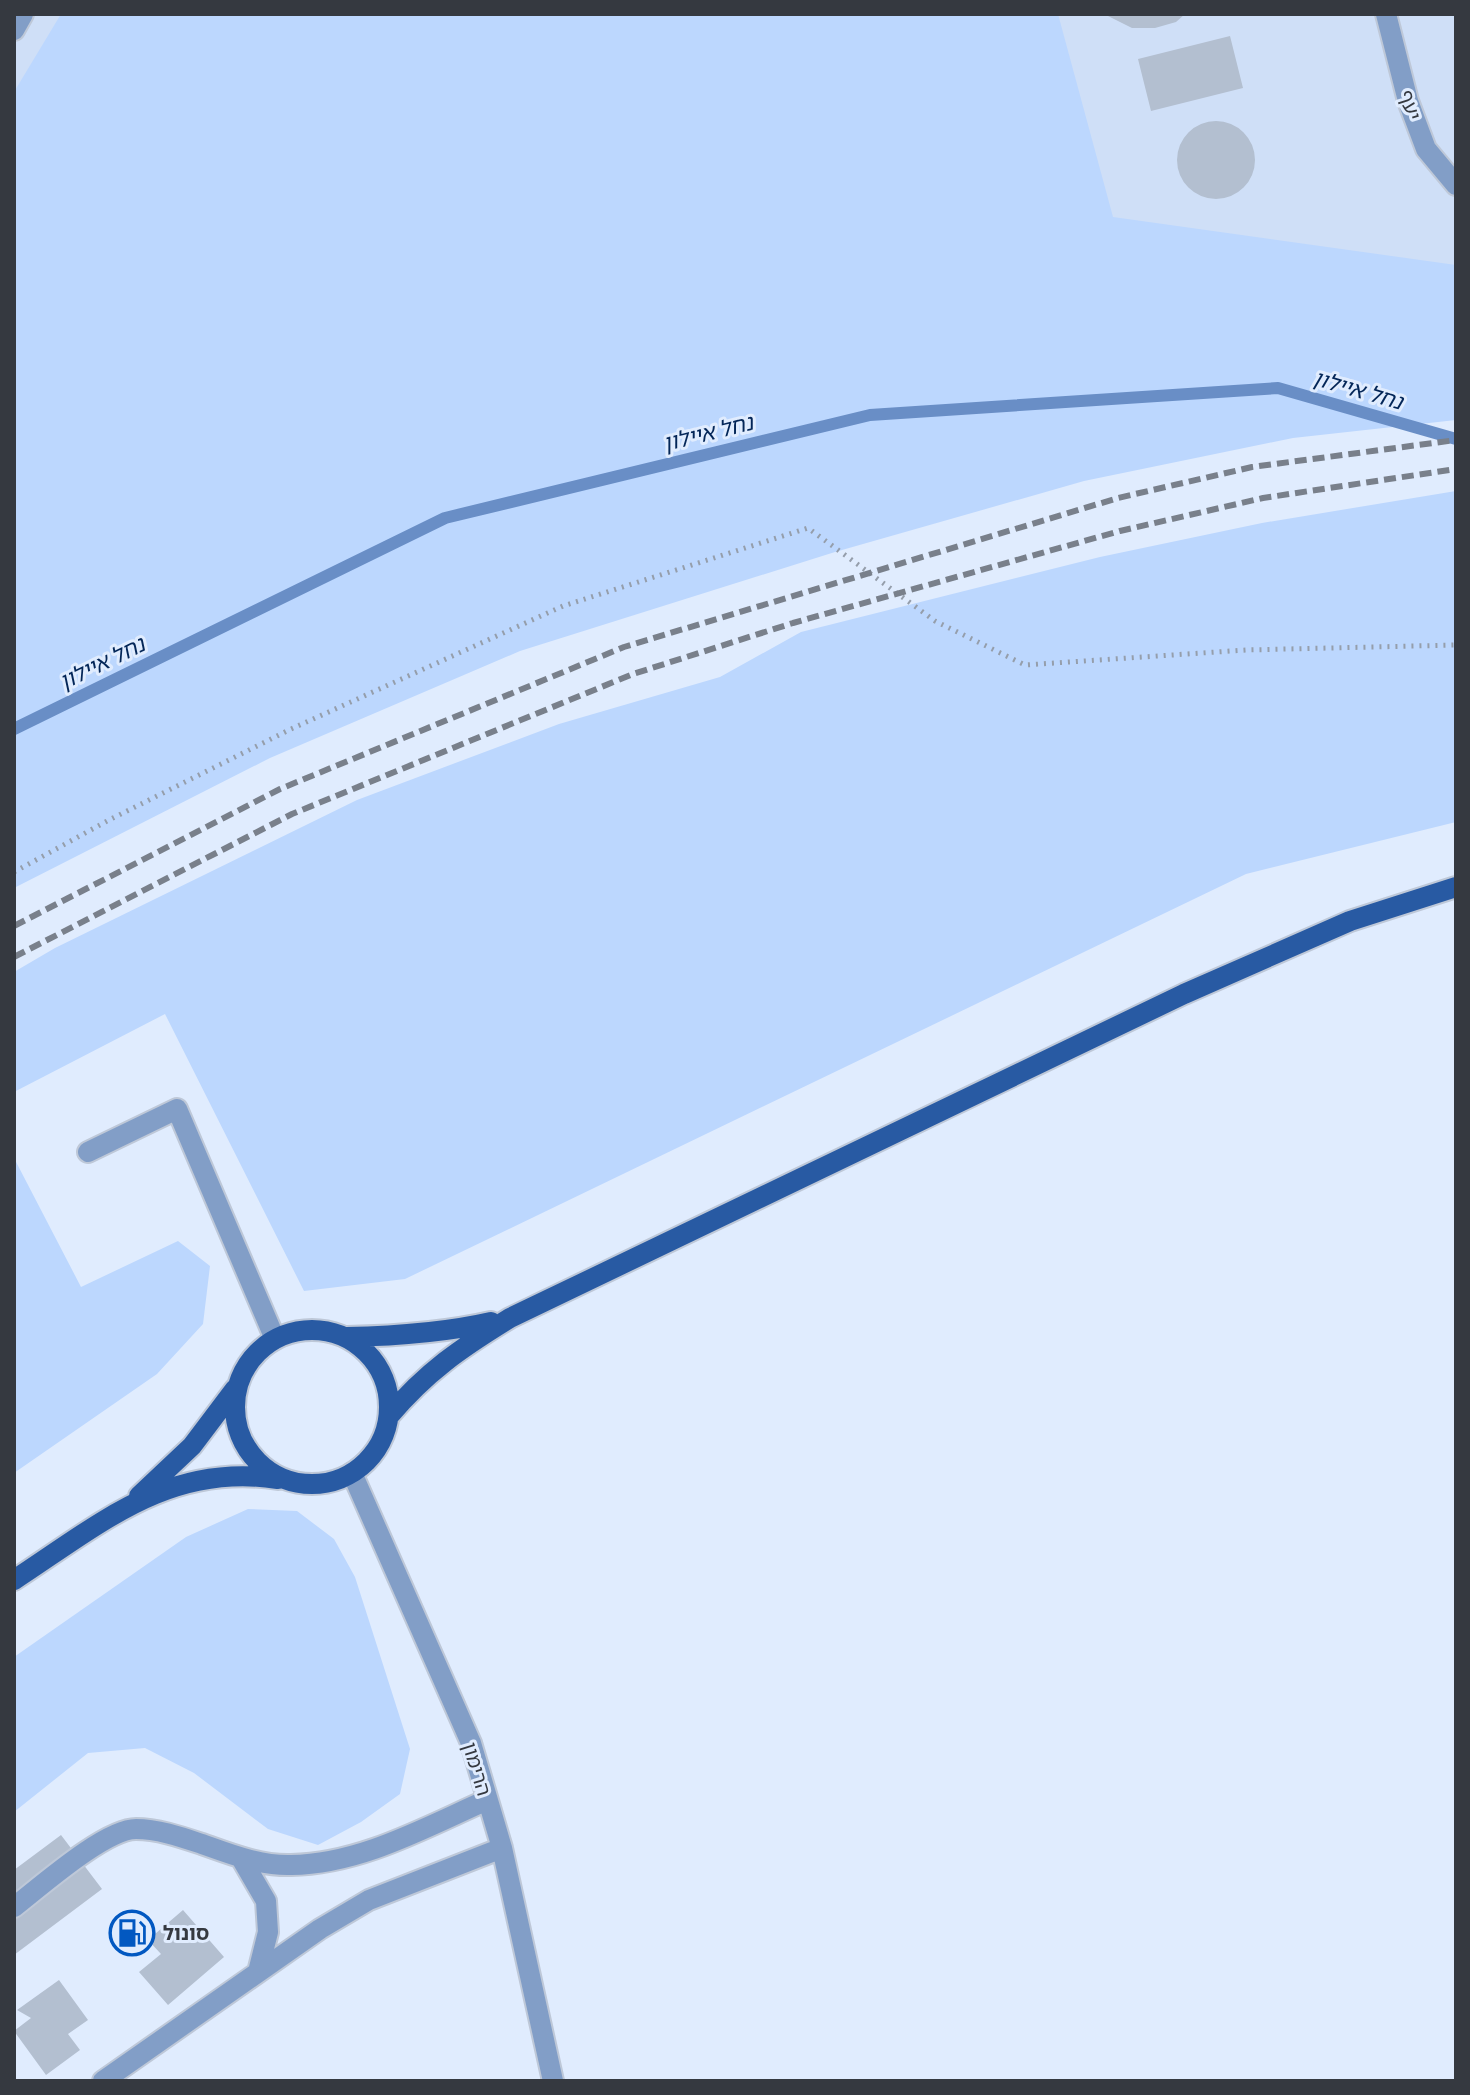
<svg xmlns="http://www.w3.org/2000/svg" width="1470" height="2095" font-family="Figtree,'Noto Sans Hebrew',sans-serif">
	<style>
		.built { fill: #cfdff7 }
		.green { fill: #bcd7fe }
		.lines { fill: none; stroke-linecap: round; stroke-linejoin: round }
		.stream { stroke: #698ec6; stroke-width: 12 }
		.building { fill: #b3bfd0 }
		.minor-casing { stroke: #bec8d8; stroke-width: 24 }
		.major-casing { stroke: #bec8d8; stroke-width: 24 }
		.path { stroke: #959eab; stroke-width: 5; stroke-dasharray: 2 6; stroke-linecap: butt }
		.minor { stroke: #829ec7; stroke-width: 20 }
		.major { stroke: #285aa3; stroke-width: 20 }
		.rail { stroke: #79808b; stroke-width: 6; stroke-dasharray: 12 6; stroke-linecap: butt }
		.labels { text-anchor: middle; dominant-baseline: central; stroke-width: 6; stroke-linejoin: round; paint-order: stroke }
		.street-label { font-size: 20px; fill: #353940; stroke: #e0ecfe }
		.poi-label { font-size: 20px; font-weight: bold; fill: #353940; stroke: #e0ecfe; text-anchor: start }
		.water-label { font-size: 22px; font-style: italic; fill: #032658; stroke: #e0ecfe }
	</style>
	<rect width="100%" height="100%" fill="#e0ecfe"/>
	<!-- built -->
	<path class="built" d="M14 14H1456V334L14 490Z"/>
	<!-- green -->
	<path class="green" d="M61 14H1058L1113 217 1456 265V420L1293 438 1084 481 835 552 520 651 270 758 14 888V92Z
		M1456 491V822L1246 874 405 1279 304 1291 165 1014 14 1092V972L55 948 357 800 559 724 720 677 801 632 1100 557 1262 523Z
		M14 1158 81 1287 178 1241 210 1266 203 1324 157 1374 14 1473Z
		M248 1509 297 1511 334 1539 355 1577 410 1749 400 1794 361 1822 318 1845 268 1829 194 1773 145 1748 88 1753 14 1812V1657L186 1537Z"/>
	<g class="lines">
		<!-- stream -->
		<path class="stream" d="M14 729 445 518 870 415 1278 388 1456 439"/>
	</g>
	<!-- building -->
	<path class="building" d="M1104 14H1185L1176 22 1155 28H1132Z
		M1230 36 1243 88 1151 111 1138 59Z
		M1177 160a39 39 0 1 1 78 0a39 39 0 1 1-78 0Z
		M61 1835 102 1889 14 1955V1870Z
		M183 1910 224 1957 168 2005 139 1972 161 1954 148 1940Z
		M59 1980 88 2020 68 2034 80 2050 46 2075 14 2031 31 2018 17 2010Z"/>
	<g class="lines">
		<!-- minor casing -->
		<g class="minor-casing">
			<path id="minor" d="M1386 14 1408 101 1426 149 1456 185
				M14 30 23 14
				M88 1152 177 1109 275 1339
				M352 1473 471 1743 502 1848 553 2081
				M241 1858 266 1901 268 1932 258 1972
				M14 1907C40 1887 105 1829 136 1829 158 1829 181 1837 202 1844 230 1854 260 1866 291 1865 360 1864 424 1828 487 1800
				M103 2081 320 1929 369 1900 502 1848"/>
		</g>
		<!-- major casing -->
		<g class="major-casing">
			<path id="major" d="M235 1407a77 77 0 1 1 154 0a77 77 0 1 1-154 0Z
				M347 1337C396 1336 443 1333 491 1322
				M389 1416C426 1372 461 1348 510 1318L1184 994 1350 921 1456 887
				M139 1496 192 1446 235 1389
				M14 1580C100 1524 169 1462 278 1479"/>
		</g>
		<!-- path -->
		<path class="path" d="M14 872 109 820 291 729 563 606 808 528 935 621 1025 665 1246 650 1456 645"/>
		<!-- minor -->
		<use href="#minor" class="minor"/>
		<!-- major -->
		<use href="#major" class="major"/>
		<!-- rail -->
		<path class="rail" d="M14 926 280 789 624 647 1118 498 1252 467 1456 440
			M14 957 292 814 633 674 793 623 1120 531 1263 498 1456 469"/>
	</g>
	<!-- icons -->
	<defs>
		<g id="fuel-ring" transform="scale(2.3)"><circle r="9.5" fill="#e0ecfe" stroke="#0258c1" stroke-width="1.5"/><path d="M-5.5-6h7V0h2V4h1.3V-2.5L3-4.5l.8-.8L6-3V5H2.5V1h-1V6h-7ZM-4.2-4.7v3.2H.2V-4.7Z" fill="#0258c1"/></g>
	</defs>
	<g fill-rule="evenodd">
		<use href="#fuel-ring" x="132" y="1933"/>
	</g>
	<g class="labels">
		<!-- street labels -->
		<g class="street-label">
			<text transform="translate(1410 105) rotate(72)">יעף</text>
			<text transform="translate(477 1769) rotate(73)">הרימון</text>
		</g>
		<!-- poi labels -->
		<g class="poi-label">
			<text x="163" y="1933">סונול</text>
		</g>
		<!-- water labels -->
		<g class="water-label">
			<text transform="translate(1358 390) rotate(16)">נחל איילון</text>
			<text transform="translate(708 433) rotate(-14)">נחל איילון</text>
			<text transform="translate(102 663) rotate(-26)">נחל איילון</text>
		</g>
	</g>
	<!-- border -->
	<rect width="1470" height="2095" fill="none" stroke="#353940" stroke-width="32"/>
</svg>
